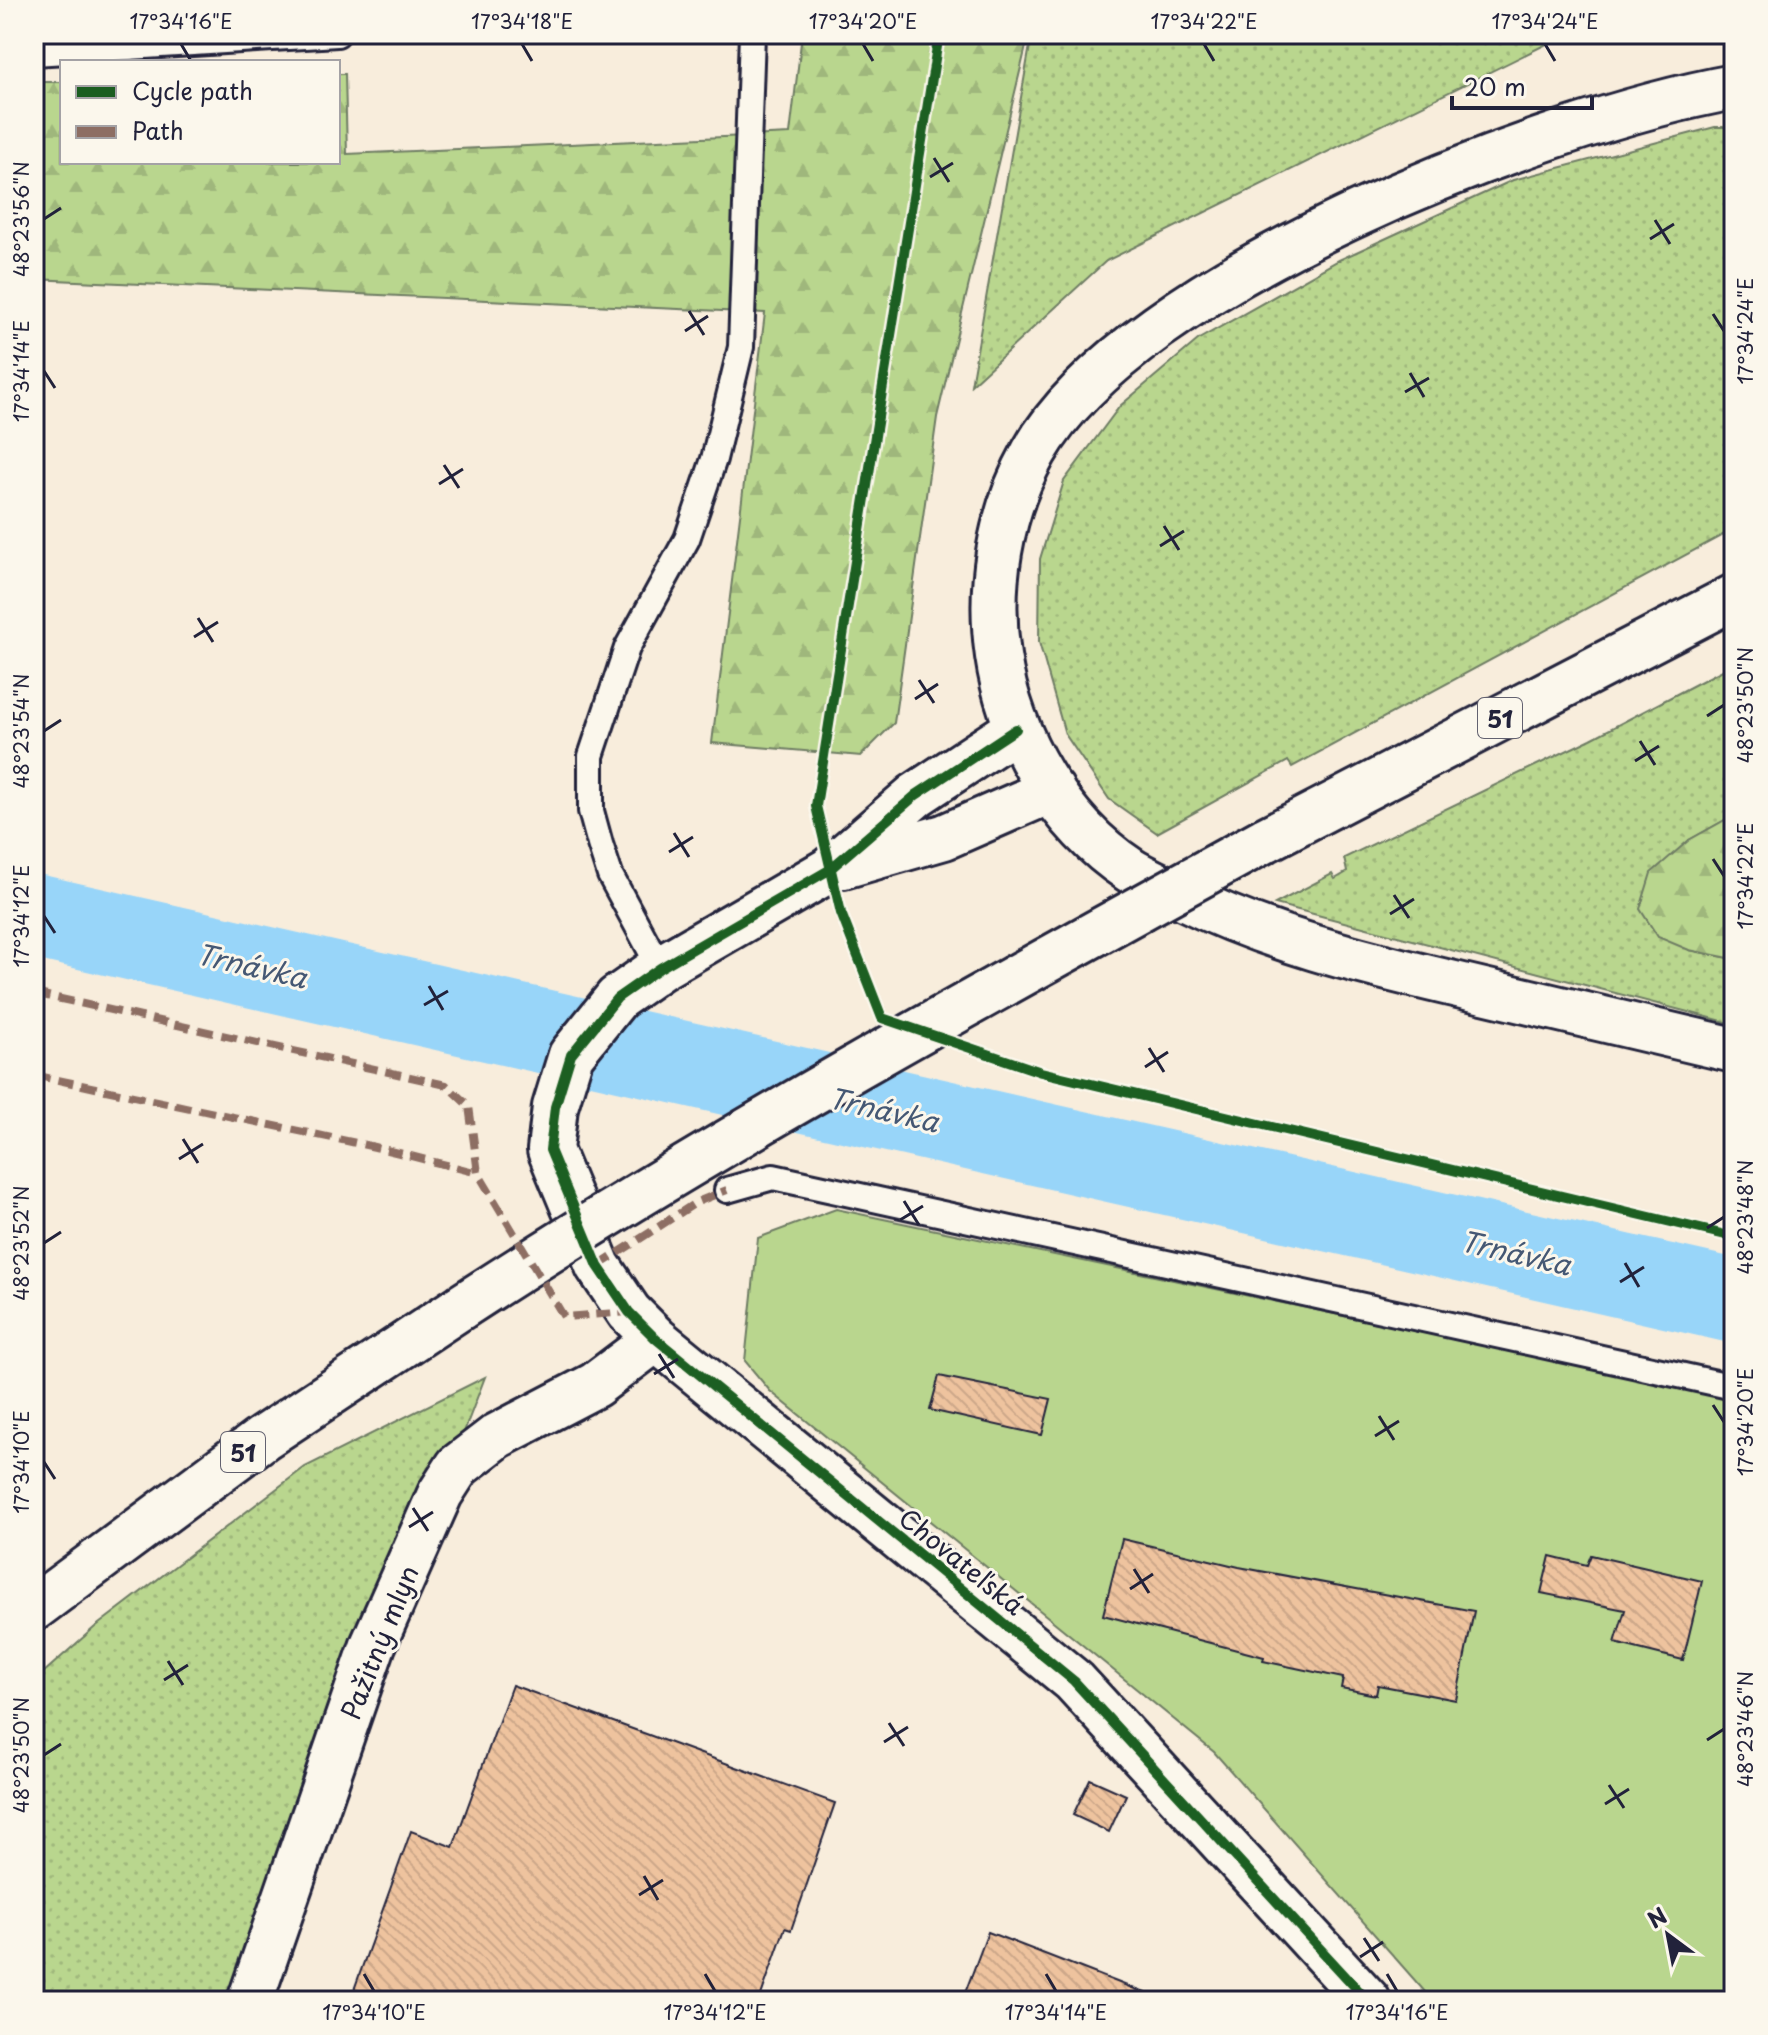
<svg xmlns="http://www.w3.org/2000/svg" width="1768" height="2035" font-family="'Playpen Sans',sans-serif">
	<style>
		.grass { fill: url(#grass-dots); stroke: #6e7c64; stroke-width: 2 }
		.forest { fill: url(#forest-firs); stroke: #6e7c64; stroke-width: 2 }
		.green { fill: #b9d68e; stroke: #6e7c64; stroke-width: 2 }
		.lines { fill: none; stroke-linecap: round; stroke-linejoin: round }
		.river { stroke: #98d5f9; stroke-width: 84 }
		.building { fill: url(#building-back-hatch); stroke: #22223b; stroke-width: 2 }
		.lane-casing { stroke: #22223b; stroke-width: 30 }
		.street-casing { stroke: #22223b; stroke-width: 50 }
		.primary-casing { stroke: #22223b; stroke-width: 50 }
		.lane { stroke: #fbf7ec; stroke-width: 24 }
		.street { stroke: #fbf7ec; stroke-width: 44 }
		.primary { stroke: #fbf7ec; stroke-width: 44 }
		.primary-bridge-casing { stroke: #22223b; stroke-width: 50; stroke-linecap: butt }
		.primary-bridge { stroke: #fbf7ec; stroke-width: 44 }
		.quiet { stroke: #8d6e63; stroke-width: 8; stroke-dasharray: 16 8; stroke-linecap: butt }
		.cycleway-casing { stroke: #fbf7ec; stroke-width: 15 }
		.cycleway { stroke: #1b5e20; stroke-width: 10 }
		.ticks { fill: none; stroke: #22223b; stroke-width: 3 }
		.labels { text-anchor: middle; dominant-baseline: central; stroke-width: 6; stroke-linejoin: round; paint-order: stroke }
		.shield { fill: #fbf7ec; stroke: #636270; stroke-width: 2 }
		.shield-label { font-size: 24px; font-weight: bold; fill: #22223b }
		.street-label { font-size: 26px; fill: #22223b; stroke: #fbf7ec }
		.water-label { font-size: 28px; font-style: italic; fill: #455874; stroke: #fbf7ec }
		.neatline { fill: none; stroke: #22223b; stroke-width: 3 }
		.ticks-label { font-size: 20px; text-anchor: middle; fill: #22223b }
	</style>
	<defs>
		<pattern id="grass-dots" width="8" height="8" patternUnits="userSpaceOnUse" patternTransform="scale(2)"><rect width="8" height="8" fill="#b9d68e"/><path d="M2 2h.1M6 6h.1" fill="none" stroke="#9fb77b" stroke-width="1.8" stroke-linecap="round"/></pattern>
		<pattern id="forest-firs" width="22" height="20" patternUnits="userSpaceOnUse" patternTransform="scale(2)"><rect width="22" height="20" fill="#b9d68e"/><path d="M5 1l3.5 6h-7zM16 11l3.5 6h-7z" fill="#9fb77b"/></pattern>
		<pattern id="building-back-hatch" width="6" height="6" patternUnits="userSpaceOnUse" patternTransform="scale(2)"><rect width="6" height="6" fill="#eec39e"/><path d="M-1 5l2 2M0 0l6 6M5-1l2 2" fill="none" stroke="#cca789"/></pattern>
	</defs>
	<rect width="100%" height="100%" fill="#f8eddc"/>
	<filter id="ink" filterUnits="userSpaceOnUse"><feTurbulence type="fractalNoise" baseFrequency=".0125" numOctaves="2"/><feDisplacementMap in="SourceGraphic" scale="16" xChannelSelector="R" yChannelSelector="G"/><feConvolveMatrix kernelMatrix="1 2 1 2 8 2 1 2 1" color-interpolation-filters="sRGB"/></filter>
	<g filter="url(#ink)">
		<!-- grass -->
		<path class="grass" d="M1032 34H1567L1106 261 971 385Z
			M1715 127H1734V529L1292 767 1288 761 1157 833 1109 799 1065 734 1039 642 1040 559 1064 481 1120 406 1199 339 1339 260 1513 180Z
			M1734 664V815L1689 840V950L1734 959V1024L1275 904 1332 874 1335 879 1347 872 1344 858 1591 739Z
			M485 1377 246 2001H34V1681L95 1627 305 1467Z"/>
		<!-- forest -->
		<path class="forest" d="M802 34H907L973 41 975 34H1029L937 417 894 723 861 756 712 743 765 313 34 279V82H62V162H338V74H345L347 154 790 134Z
			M1734 815V959L1689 950 1658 937 1640 909 1651 873 1689 840Z"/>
		<!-- green -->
		<path class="green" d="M836 1209 1734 1398V2001H1433L1214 1752 770 1391 745 1361 758 1238Z"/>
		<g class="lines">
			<!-- river -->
			<path class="river" d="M34 916 1734 1301"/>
		</g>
		<!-- building -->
		<path class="building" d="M939 1376 1051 1399 1042 1435 930 1410Z
			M1122 1539 1239 1567 1474 1611 1456 1700 1378 1685 1376 1695 1341 1688 1343 1678 1263 1661 1264 1657 1103 1615Z
			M1591 1555 1702 1581 1683 1660 1615 1643 1625 1610 1541 1593 1550 1556 1587 1565Z
			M512 1685 835 1803 791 1930 785 1928 759 2001H350L411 1831 453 1847Z
			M1090 1779 1126 1795 1109 1832 1073 1815Z
			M988 1932 1158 1998V2001H962Z"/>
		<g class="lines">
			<!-- lane casing -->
			<g class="lane-casing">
				<path id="lane" d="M34 53 337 34
					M660 968 610 875 600 844 591 811V756L627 648 687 539 714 459 741 347 752 34
					M727 1190 773 1177 1734 1387"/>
			</g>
			<!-- street casing -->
			<g class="street-casing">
				<path id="street" d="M1016 729 916 795 829 870 660 968 617 998 571 1055 555 1107 550 1150 598 1266 629 1312 656 1339 1074 1681 1368 2001
					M843 866 944 837 1052 790
					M250 2001 373 1645 440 1494 458 1466 497 1436 595 1385 656 1339"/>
			</g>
			<!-- primary casing -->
			<g class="primary-casing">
				<path id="primary" d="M1734 87C1544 121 1132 279 1034 452 999 514 988 587 998 656 1010 738 1060 824 1130 870 1146 880 1165 888 1181 896 1268 939 1360 962 1454 984 1547 1006 1641 1028 1734 1050
					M1265 840 1734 597
					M34 1608 263 1438 461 1307"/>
			</g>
			<!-- lane -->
			<use href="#lane" class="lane"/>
			<!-- street -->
			<use href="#street" class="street"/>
			<!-- primary -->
			<use href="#primary" class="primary"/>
			<!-- primary-bridge casing -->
			<g class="primary-bridge-casing">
				<path id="primary-bridge" d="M461 1307C721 1138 993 989 1265 840"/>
			</g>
			<!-- primary-bridge -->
			<use href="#primary-bridge" class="primary-bridge"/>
			<!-- quiet -->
			<path class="quiet" d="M34 993 446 1085 469 1106 478 1173 564 1317 629 1312
				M34 1075 375 1147 478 1173
				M598 1266 697 1202 727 1190"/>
			<!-- cycleway casing -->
			<g class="cycleway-casing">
				<path id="cycleway" d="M939 34 816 806 841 913 882 1018 1041 1072 1734 1237
					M1016 729 916 795 829 870 660 968 617 998 571 1055 555 1107 550 1150 598 1266 629 1312 656 1339 1074 1681 1368 2001"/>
			</g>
			<!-- cycleway -->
			<use href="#cycleway" class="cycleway"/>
		</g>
	</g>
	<!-- ticks -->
	<path class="ticks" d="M181 44 191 61M522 44 532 61M863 44 873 61M1204 44 1214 61M1545 44 1555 61M934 158 949 182M930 177 953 163M44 219 61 208M1655 220 1670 244M1650 239 1674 224M689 311 704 335M1713 314 1724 331M685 331 708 316M44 371 55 388M1410 373 1424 397M1405 392 1429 378M444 465 459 488M439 484 463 469M1164 526 1179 550M1160 546 1184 531M198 618 213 642M194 637 218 622M919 680 934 703M915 699 938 684M1707 716 1724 705M44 731 61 720M1640 741 1655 765M1635 761 1659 746M674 833 689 857M669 852 693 837M1713 859 1724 876M1394 895 1409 918M1390 914 1414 899M44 916 55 933M429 986 443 1010M424 1005 448 991M1149 1048 1164 1072M1145 1067 1168 1052M183 1139 198 1163M179 1159 203 1144M904 1201 919 1225M900 1220 923 1206M1707 1228 1724 1217M44 1243 61 1232M1625 1263 1639 1287M1620 1282 1644 1267M659 1354 674 1378M654 1374 678 1359M1713 1405 1724 1422M1379 1416 1394 1440M1375 1436 1399 1421M44 1462 55 1479M413 1508 428 1531M409 1527 433 1512M1134 1569 1149 1593M1130 1589 1153 1574M168 1661 183 1685M164 1680 188 1665M889 1723 904 1746M1707 1740 1724 1729M884 1742 908 1727M44 1755 61 1744M1609 1785 1624 1808M1605 1804 1629 1789M644 1876 658 1900M639 1895 663 1880M1364 1938 1379 1961M1360 1957 1383 1942M364 1974 374 1991M705 1974 715 1991M1046 1974 1056 1991M1387 1974 1397 1991"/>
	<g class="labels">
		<!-- shield labels -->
		<g class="shield">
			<rect x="1478" y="698" width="44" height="40" rx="6"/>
			<rect x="221" y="1432" width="44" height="40" rx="6"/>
		</g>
		<g class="shield-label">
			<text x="1500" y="718">51</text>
			<text x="243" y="1452">51</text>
		</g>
		<!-- street labels -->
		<g class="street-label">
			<text transform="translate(962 1561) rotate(39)">Chovateľská</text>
			<text transform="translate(379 1642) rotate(-68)">Pažitný mlyn</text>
		</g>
		<!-- water labels -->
		<g class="water-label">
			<text transform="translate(252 965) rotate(13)">Trnávka</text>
			<text transform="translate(884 1109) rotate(13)">Trnávka</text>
			<text transform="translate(1516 1252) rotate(13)">Trnávka</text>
		</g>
	</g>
	<!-- margin -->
	<rect width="1768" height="2035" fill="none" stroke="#fbf7ec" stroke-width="88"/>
	<!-- legend -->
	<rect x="60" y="60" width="280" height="104" fill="#fbf7ec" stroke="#a4a2a5" stroke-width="2"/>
	<rect x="76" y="86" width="40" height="12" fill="#1b5e20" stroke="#a4a2a5" stroke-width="2"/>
	<text x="132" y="100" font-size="24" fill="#22223b">Cycle path</text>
	<rect x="76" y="126" width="40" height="12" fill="#8d6e63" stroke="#a4a2a5" stroke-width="2"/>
	<text x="132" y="140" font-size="24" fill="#22223b">Path</text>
	<!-- north arrow -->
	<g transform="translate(1668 1935) rotate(328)" stroke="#fbf7ec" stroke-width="6" paint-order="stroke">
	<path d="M0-6L14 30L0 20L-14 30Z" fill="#22223b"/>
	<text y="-12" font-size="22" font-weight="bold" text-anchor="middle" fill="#22223b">N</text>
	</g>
	<!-- scale -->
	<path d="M1452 96v12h140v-12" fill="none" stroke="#22223b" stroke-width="4"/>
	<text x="1464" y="96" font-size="24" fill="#22223b" stroke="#fbf7ec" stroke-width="6" paint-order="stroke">20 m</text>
	<rect x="44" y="44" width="1680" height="1947" class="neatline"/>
	<g class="ticks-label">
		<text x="181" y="29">17°34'16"E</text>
		<text x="522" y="29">17°34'18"E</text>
		<text x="863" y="29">17°34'20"E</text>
		<text x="1204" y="29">17°34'22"E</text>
		<text x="1545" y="29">17°34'24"E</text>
		<text transform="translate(22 219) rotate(-90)" y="7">48°23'56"N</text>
		<text transform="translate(1746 331) rotate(-90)" y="7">17°34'24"E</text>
		<text transform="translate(22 371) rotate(-90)" y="7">17°34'14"E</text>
		<text transform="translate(1746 705) rotate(-90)" y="7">48°23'50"N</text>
		<text transform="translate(22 731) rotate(-90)" y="7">48°23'54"N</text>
		<text transform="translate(1746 876) rotate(-90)" y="7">17°34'22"E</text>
		<text transform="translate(22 916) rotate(-90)" y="7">17°34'12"E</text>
		<text transform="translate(1746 1217) rotate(-90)" y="7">48°23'48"N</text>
		<text transform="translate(22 1243) rotate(-90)" y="7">48°23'52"N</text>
		<text transform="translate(1746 1422) rotate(-90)" y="7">17°34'20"E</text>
		<text transform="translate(22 1462) rotate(-90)" y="7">17°34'10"E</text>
		<text transform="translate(1746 1729) rotate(-90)" y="7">48°23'46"N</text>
		<text transform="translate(22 1755) rotate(-90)" y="7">48°23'50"N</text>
		<text x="374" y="2020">17°34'10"E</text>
		<text x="715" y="2020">17°34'12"E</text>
		<text x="1056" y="2020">17°34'14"E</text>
		<text x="1397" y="2020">17°34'16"E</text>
	</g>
</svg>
